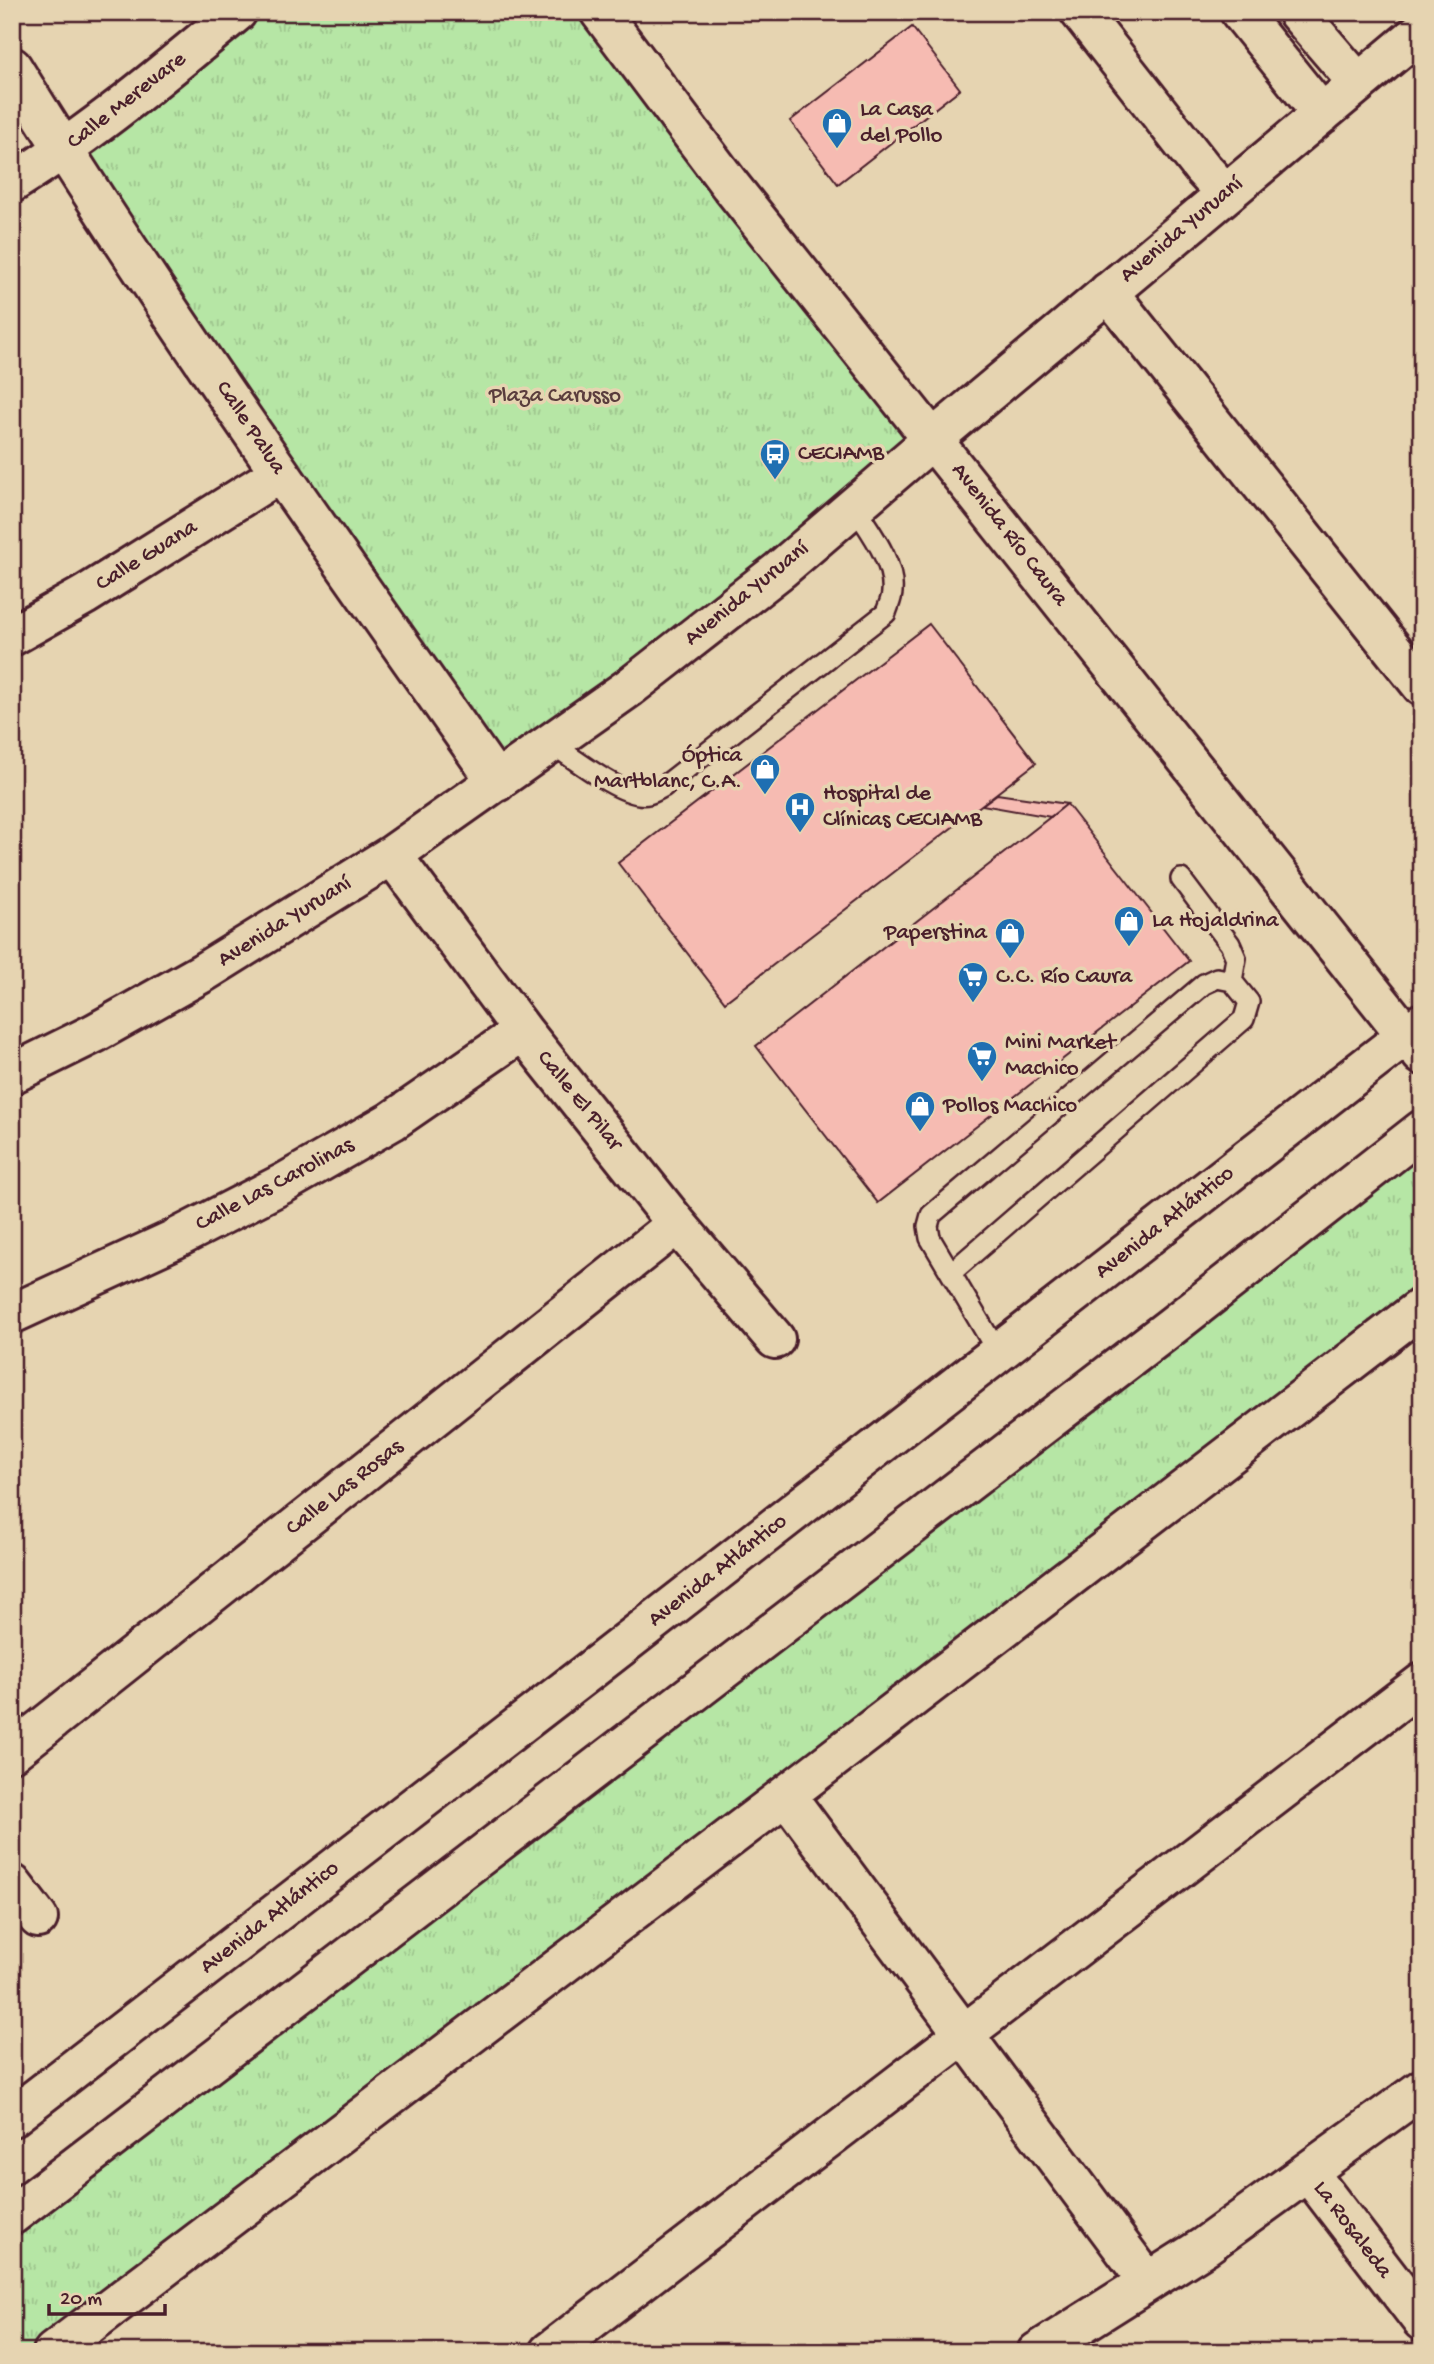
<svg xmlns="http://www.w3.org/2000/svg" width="1434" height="2364" font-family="'Gochi Hand',sans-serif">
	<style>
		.grass { fill: url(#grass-tufts); stroke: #808268; stroke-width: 2 }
		.building { fill: #f6bbb2; stroke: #4a1f2b; stroke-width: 2 }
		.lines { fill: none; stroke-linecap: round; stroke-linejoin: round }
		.service-casing { stroke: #4a1f2b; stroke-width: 24 }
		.minor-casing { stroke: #4a1f2b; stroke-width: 44 }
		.secondary-casing { stroke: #4a1f2b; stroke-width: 44 }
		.service { stroke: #e6d4b1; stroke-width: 19 }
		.minor { stroke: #e6d4b1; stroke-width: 38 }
		.secondary { stroke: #e6d4b1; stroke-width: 38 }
		.labels { text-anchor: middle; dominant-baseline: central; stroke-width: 7; stroke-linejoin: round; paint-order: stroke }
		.street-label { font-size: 23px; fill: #4a1f2b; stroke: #e6d4b1 }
		.poi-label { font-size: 23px; fill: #4a1f2b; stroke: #e6d4b1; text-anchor: start }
		.park-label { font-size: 23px; fill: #5a3d3d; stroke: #e6d4b1 }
	</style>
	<defs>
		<pattern id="grass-tufts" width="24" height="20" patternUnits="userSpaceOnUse" patternTransform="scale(1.75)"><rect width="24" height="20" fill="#b6e6a5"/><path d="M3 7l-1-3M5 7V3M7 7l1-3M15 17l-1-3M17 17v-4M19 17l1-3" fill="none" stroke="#9ec58e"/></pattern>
	</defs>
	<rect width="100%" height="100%" fill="#e6d4b1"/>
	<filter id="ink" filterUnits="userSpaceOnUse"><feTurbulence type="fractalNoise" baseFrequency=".0143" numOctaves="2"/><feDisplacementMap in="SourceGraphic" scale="14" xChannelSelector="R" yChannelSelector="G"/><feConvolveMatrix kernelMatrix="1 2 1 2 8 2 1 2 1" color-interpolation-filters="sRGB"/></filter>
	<g filter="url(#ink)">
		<!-- grass -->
		<path class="grass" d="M237 12H600L933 439 497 782 64 151Z
			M1422 1130V1307L53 2352H12V2215Z"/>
		<!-- building -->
		<path class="building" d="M912 27 960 89 838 184 790 121Z
			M929 624 1036 763 725 1002 618 863Z
			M997 794 1067 804 1051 817 982 805Z
			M1067 804 1189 961 878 1203 756 1046Z"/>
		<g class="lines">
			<!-- service casing -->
			<g class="service-casing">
				<path id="service" d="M551 743C570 756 626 800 648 794 653 793 659 789 663 787L886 613C888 606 892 599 892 592 895 562 869 530 854 506
					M1181 879 1230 944 1236 958 1232 981
					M952 1272 1244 1019 1249 1002 1232 981 1217 978 1204 984 931 1215 928 1226 930 1238 998 1353"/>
			</g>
			<!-- minor casing -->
			<g class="minor-casing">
				<path id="minor" d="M600 12 730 185 1422 1055
					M1080 12 1203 169 1226 194
					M1240 12 1322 114
					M1297 12 1358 83
					M12 67C163 312 332 547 497 782
					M12 183C92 133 164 73 237 12
					M1108 292 1422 686
					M12 636 85 595 280 473
					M392 855 523 1031 677 1224 775 1339
					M12 1074 95 1033 204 972 392 855 630 687 780 570 933 439 1422 30
					M12 1314 175 1239 284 1183 392 1121 523 1031
					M12 1752 677 1224
					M786 1795 1148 2282
					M12 1884 38 1918
					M1308 2172 1422 2321
					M53 2352 786 1795 1422 1307
					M549 2352 1422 1683
					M1037 2352 1205 2246 1422 2089"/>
			</g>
			<!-- secondary casing -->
			<g class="secondary-casing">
				<path id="secondary" d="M12 2117 583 1676 1422 1023
					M12 2215 1172 1326 1422 1130"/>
			</g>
			<!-- service -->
			<use href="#service" class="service"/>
			<!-- minor -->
			<use href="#minor" class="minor"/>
			<!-- secondary -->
			<use href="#secondary" class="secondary"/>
		</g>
	</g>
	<!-- icons -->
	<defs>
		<g id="shop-pin" transform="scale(1.575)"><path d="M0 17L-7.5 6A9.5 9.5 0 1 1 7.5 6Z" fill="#1f6fb2" stroke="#e6d4b1"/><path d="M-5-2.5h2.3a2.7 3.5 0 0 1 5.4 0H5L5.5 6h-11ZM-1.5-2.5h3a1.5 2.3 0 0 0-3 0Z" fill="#fff"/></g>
		<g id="bus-pin" transform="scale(1.575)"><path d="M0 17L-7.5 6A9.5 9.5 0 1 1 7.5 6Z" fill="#1f6fb2" stroke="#e6d4b1"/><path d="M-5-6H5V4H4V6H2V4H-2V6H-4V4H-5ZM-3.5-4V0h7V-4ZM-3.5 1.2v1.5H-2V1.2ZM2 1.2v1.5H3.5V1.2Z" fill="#fff"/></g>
		<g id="hospital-pin" transform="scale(1.575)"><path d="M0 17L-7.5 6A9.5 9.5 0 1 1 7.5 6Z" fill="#1f6fb2" stroke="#e6d4b1"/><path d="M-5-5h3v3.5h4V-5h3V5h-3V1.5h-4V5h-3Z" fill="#fff"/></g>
		<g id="supermarket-pin" transform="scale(1.575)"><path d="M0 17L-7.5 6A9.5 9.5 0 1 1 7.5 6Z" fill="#1f6fb2" stroke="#e6d4b1"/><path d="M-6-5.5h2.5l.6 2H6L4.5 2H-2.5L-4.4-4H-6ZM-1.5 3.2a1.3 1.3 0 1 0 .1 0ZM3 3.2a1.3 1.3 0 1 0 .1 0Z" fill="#fff"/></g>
	</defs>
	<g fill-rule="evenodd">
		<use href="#shop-pin" x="837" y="123"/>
		<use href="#bus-pin" x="775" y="454"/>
		<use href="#shop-pin" x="765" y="769"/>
		<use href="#hospital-pin" x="800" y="807"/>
		<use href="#shop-pin" x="1129" y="921"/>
		<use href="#shop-pin" x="1010" y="933"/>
		<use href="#supermarket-pin" x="973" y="977"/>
		<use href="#supermarket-pin" x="982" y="1056"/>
		<use href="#shop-pin" x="920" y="1106"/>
	</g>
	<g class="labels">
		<!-- street labels -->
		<g class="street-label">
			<text transform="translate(127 101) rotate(-38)">Calle Merevare</text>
			<text transform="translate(1182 230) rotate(-40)">Avenida Yuruaní</text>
			<text transform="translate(250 428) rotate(56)">Calle Palua</text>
			<text transform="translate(1009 535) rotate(52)">Avenida Río Caura</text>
			<text transform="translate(147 556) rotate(-32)">Calle Guana</text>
			<text transform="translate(747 594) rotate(-39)">Avenida Yuruaní</text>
			<text transform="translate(285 922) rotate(-32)">Avenida Yuruaní</text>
			<text transform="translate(579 1101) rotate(51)">Calle El Pilar</text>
			<text transform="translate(275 1185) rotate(-28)">Calle Las Carolinas</text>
			<text transform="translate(1165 1223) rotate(-38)">Avenida Atlántico</text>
			<text transform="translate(345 1488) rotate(-38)">Calle Las Rosas</text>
			<text transform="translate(718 1571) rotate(-38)">Avenida Atlántico</text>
			<text transform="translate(270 1918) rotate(-38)">Avenida Atlántico</text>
			<text transform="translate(1352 2230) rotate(53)">La Rosaleda</text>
		</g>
		<!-- poi labels -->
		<g class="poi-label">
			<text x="860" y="110">La Casa<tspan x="860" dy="26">del Pollo</tspan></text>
			<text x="798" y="454">CECIAMB</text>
			<text x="742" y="756" text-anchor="end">Óptica<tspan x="742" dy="26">Martblanc, C.A.</tspan></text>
			<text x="823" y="794">Hospital de<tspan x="823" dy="26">Clínicas CECIAMB</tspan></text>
			<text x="1152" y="921">La Hojaldrina</text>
			<text x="987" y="933" text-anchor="end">Paperstina</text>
			<text x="996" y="977">C.C. Río Caura</text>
			<text x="1005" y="1043">Mini Market<tspan x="1005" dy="26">Machico</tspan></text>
			<text x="943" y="1106">Pollos Machico</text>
		</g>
		<!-- park labels -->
		<g class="park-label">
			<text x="555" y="396">Plaza Carusso</text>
		</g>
	</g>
	<!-- margin -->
	<rect width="1434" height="2364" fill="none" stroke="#e6d4b1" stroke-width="42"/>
	<rect x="21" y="21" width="1392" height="2322" fill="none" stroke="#4a1f2b" stroke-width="2.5" filter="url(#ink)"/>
	<!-- scale -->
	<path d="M49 2304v10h116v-10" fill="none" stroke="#4a1f2b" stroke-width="3.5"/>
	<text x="60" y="2304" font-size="21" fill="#4a1f2b" stroke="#e6d4b1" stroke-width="5" paint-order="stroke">20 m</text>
</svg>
